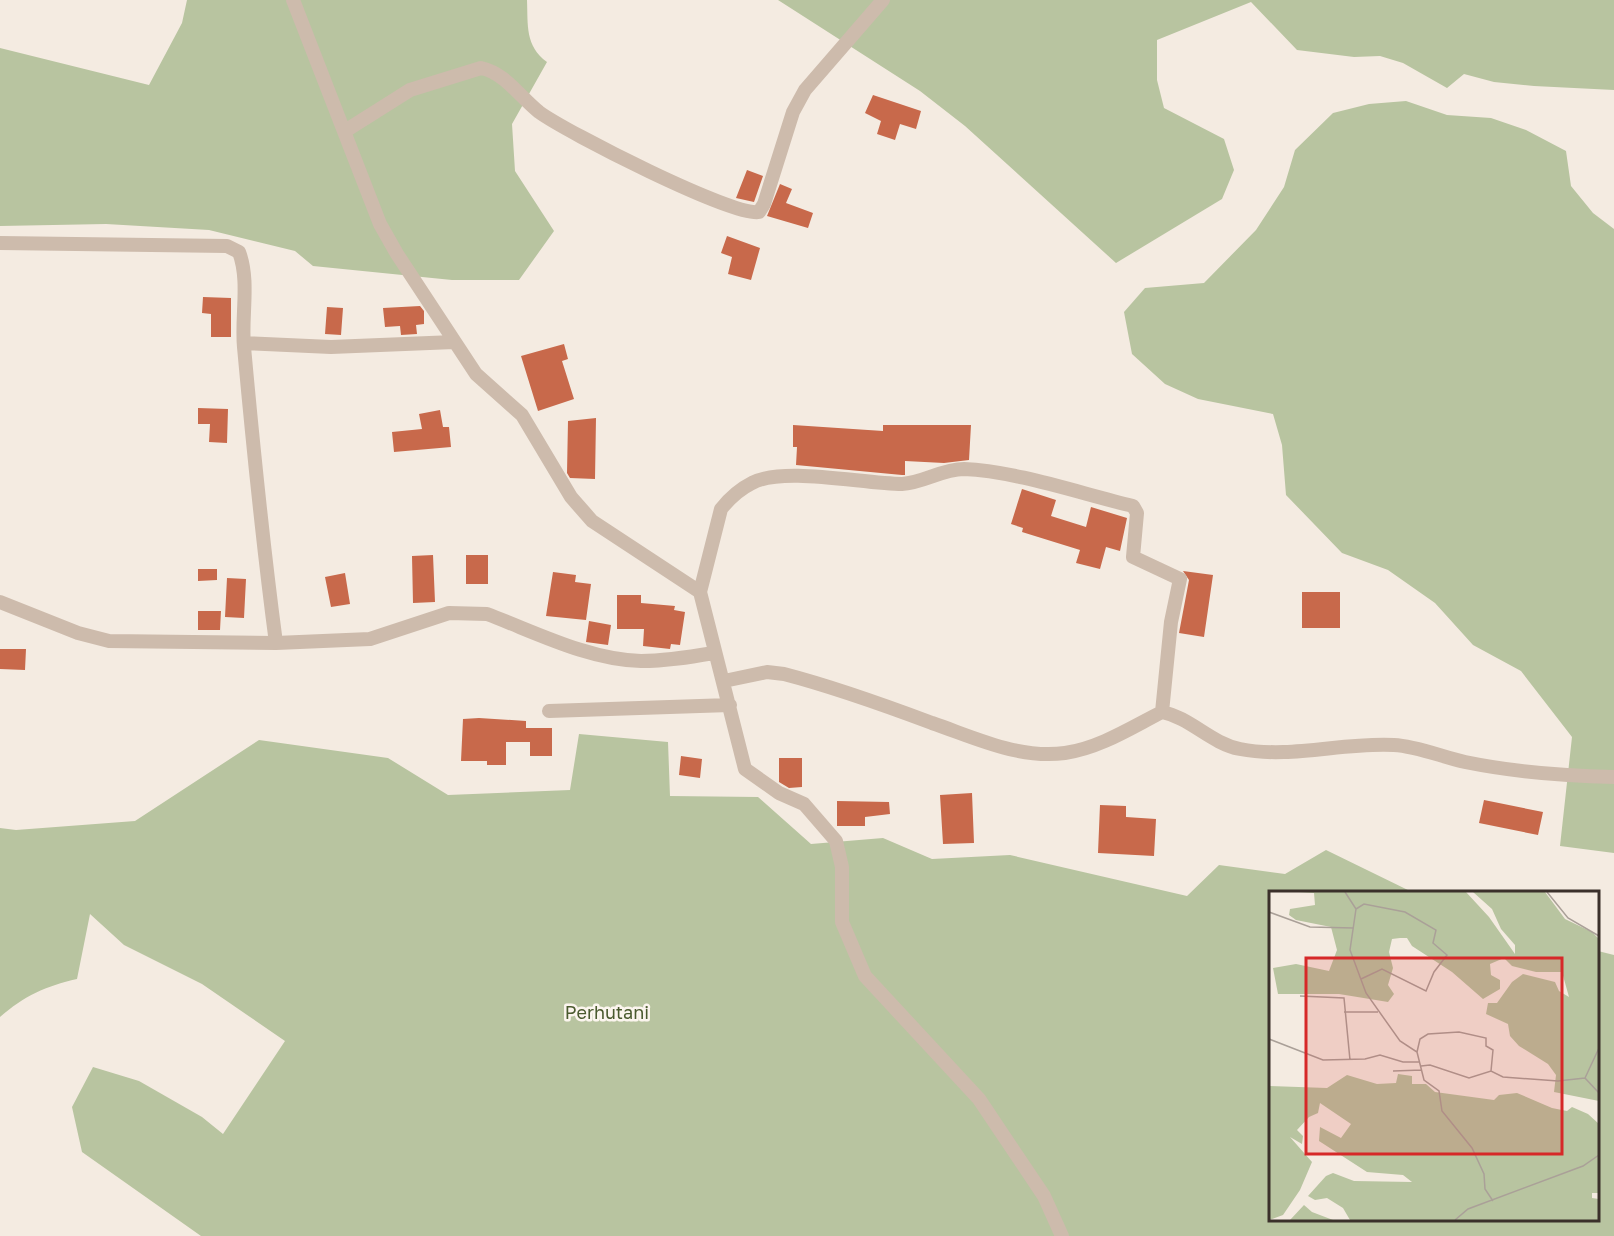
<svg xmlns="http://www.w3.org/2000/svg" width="1614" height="1236" font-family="'Golos Text',sans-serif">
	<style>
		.green { fill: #b8c4a0 }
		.building { fill: #c8694b }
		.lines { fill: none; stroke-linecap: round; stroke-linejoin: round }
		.street { stroke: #cdbbac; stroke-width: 14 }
		.labels { text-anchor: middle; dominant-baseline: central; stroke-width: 5; stroke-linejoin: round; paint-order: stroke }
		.park-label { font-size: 18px; fill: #4a5a2e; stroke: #fbf5ee }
		.inset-road { fill: none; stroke: #aaa098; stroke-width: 1.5 }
		.view { fill: #d62828; fill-opacity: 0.15; stroke: #d62828; stroke-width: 3 }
		.inset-edge { fill: none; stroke: #3b302b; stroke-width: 3 }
	</style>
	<rect width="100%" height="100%" fill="#f4ebe1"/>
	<!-- green -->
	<path class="green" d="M187 0H527C528 25 525 46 547 62L512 124 515 171 554 231 519 280H452L313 266 295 251 209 230 106 224 0 226V48L149 85 182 23Z
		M778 0H1614V90L1534 86 1494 82 1464 74 1447 88 1403 63 1380 56 1354 57 1297 50 1251 2 1157 40V80L1164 108 1224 139 1234 170 1222 199 1116 263 965 126 920 91Z
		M1406 101 1447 115 1491 118 1526 130 1566 151 1571 186 1593 213 1614 229V853L1560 846 1572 737 1521 671 1473 645 1435 603 1388 570 1342 553 1286 495 1282 445 1273 414 1198 399 1165 384 1132 354 1124 312 1145 288 1204 283 1256 230 1284 187 1295 150 1333 113 1369 104Z
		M579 734 668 742 670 796 758 797 811 844 883 838 932 859 1010 855 1187 896 1219 865 1285 874 1326 850 1412 892H1270V1220H1598V951L1614 955V1236H201L82 1152 72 1107 93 1067 139 1081 202 1117 223 1134 285 1041 202 984 124 945 90 914 77 979C46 986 24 996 0 1017V828L16 830 135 821 259 740 388 758 448 795 570 790Z"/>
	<!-- building -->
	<path class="building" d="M873 95 921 111 916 129 900 124 895 140 877 134 881 121 865 113Z
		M747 170 763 176 754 202 736 198Z
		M780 184 792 189 786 203 813 213 808 228 767 216Z
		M727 236 760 248 751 280 728 274 732 257 721 253Z
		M203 297 231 298V337H211V314L202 313Z
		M420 306 424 311V324L416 325 417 334 401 335 400 326 385 327 383 308Z
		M327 307 343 308 341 335 325 334Z
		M564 344 568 359 562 361 574 399 538 411 521 356Z
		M198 408 228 409 227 443 209 442 210 424H198Z
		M440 410 443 427H449L451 447 394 452 392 432 422 429 419 414Z
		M596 418 595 479 570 478 567 473 568 421Z
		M793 425 883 431V425H971L969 460 944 463 905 461V475H902L796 465 797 447H793Z
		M1022 489 1056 500 1051 516 1086 527 1091 507 1127 518 1120 551 1106 547 1100 569 1076 563 1080 550 1022 532 1023 528 1011 524Z
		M433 555 435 602 413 603 412 556Z
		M466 555H488V584H466Z
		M198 569H217V580L198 581Z
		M1183 571 1213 575 1204 637 1179 633 1189 580Z
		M553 572 576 575 575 582 591 584 586 620 546 616Z
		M345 573 350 604 331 607 325 577Z
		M227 578 246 579 244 618 225 617Z
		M1302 592H1340V628H1302Z
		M617 595H641V603L675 606 674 610 685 612 680 645 671 644 670 649 643 646 644 629H617Z
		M198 611H221L220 630H198Z
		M589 621 611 625 608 645 586 642Z
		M0 649H26L25 670 0 669Z
		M479 718 526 721V728H552V756H530V742H506V765H487V761H461L463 719Z
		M681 756 702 759 700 778 679 775Z
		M779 758H802V787L789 788 779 782Z
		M972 793 974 843 943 844 940 795Z
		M1484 800 1543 812 1538 835 1479 823Z
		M837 801 889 802 890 814 865 817V826H837Z
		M1100 805 1126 806V817L1156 819 1154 856 1098 853Z"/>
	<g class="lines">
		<!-- street -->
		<path class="street" d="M293 0 380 224 397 254 476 374 522 415 571 497 592 521 700 592 745 769 779 793 804 804 836 841 842 867V922L865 976 979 1099 1044 1196 1062 1236
			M345 131 410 90 481 68C505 73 520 97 539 112 566 132 733 217 759 212L764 204 793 112 805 90 883 0
			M0 243 227 246 239 252C250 281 241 317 244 347 253 446 263 545 276 643
			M244 343 331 347 454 342
			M700 592 721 509C729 499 740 489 752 483 784 466 863 484 902 484 923 483 942 469 964 469 1016 471 1082 494 1133 506L1137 513 1133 557 1180 579 1171 622 1162 712
			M0 602 78 633 109 641 276 643 370 639 449 613 487 614C535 632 589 660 641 661 666 661 690 657 714 653
			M724 681 767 672 784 674C834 687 884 705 932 723 976 738 1018 759 1065 753 1100 748 1132 727 1162 712 1191 718 1210 743 1240 749 1290 759 1343 742 1394 745 1417 746 1442 757 1465 762 1514 772 1564 776 1614 777
			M549 711 730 705"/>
	</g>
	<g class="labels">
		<!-- park labels -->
		<g class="park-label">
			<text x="607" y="1012">Perhutani</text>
		</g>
	</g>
	<!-- overview -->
	<g transform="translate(1269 891)">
		<rect width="330" height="330" fill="#f4ebe1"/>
		<path d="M30 1H197L220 26 246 63V54L232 38 223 18 204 1H276L296 28 323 41 330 48V210L285 201 287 184 279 173 250 155 241 145 239 133 217 123 219 112H228L243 91 254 83 286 91 290 100 300 106 293 81H267L243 75 235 67 221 73 222 84 231 89V98L214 108 183 81 143 55 138 47H131L123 48 120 61 124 77 119 94 125 103 119 111 70 103H9L4 77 27 73 60 80 68 59 62 36 27 29 20 24 21 18 46 14 45 2ZM129 183 143 185V193H157L166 201 225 209 230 204 248 202 283 217 298 220 303 216 319 223 330 233V302H323V307L330 308V329H81L74 317 58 307 46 309 39 305 57 285 64 282 85 290 143 291 134 284 98 281 50 250 51 236 72 247 82 233 51 212 49 222 40 226 28 239 34 245 33 253 21 246 43 271 31 299 14 324 0 329V195L58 197 78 184 108 193 127 192ZM35 314 43 321 64 329H21Z" fill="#b8c4a0"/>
		<path class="inset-road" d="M76 1 87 18 81 59 97 102 131 150 148 161 155 189 170 200 173 220 203 257 215 283 216 298 224 310M278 1 299 27 330 45M87 18 95 13 136 21 167 39 164 52 178 64 165 81 157 100 113 78 92 88M0 21 41 36 85 37M31 105 75 107 81 169M75 121H109M0 148 54 169 96 168 111 164 134 171H150M330 157 316 187 330 202M148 161 151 148 159 143 190 141 217 147V155L224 159 222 180M152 175 161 174 200 187 222 180 234 186 289 190 316 187M124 180 153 179M186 329 199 318 314 275 330 264"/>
		<path class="view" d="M37 67H293V263H37Z"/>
		<rect width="330" height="330" class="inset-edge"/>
	</g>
</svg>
